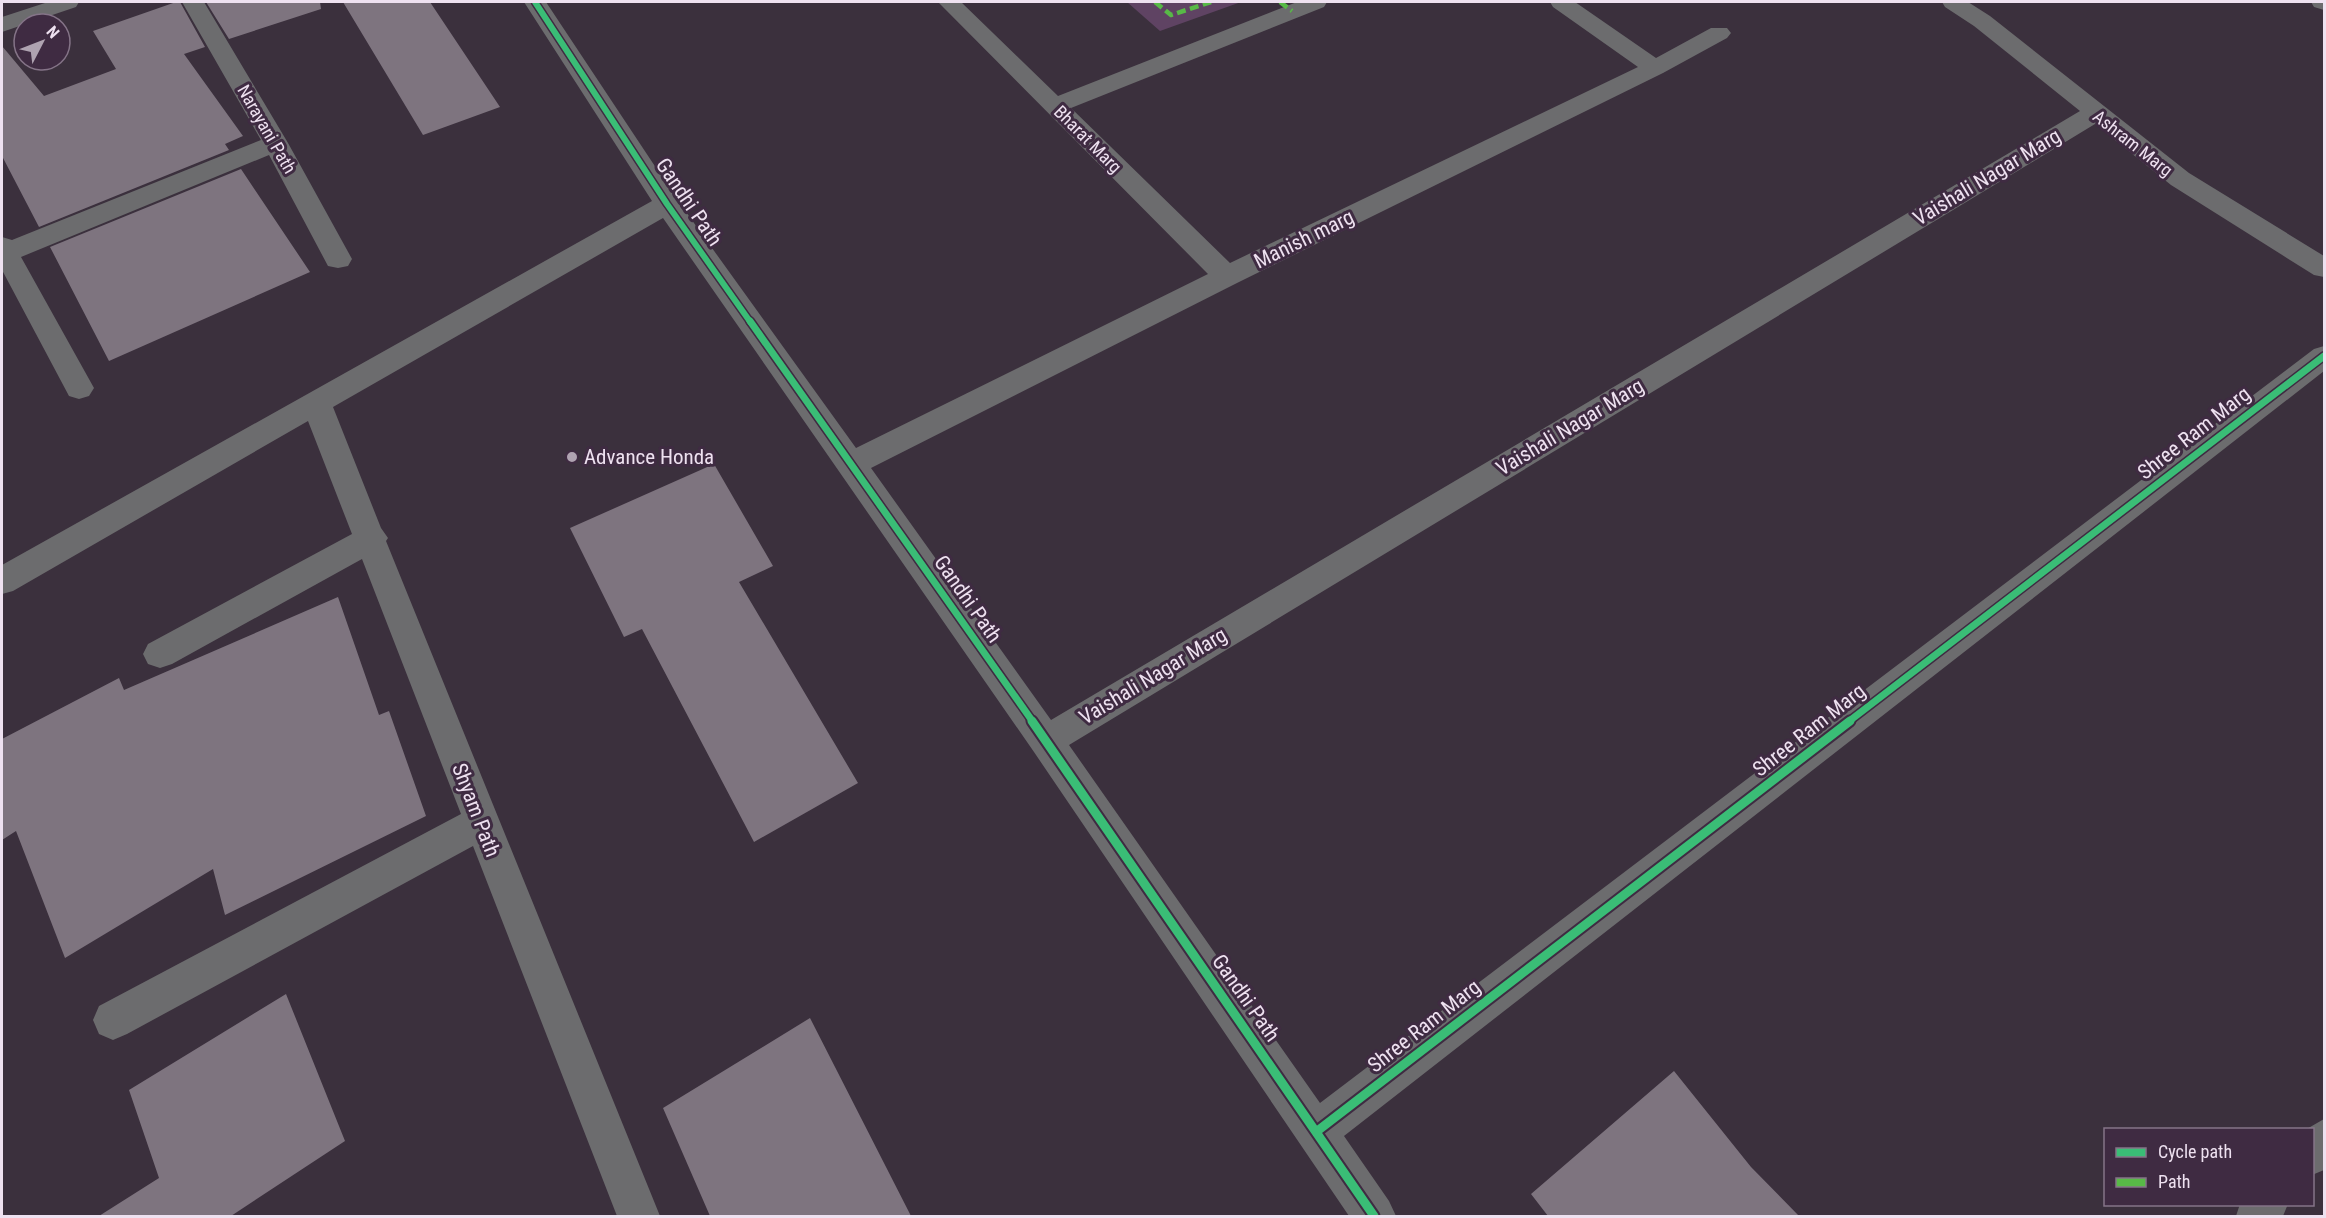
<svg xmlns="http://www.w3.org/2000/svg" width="2326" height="1218" font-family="'Roboto Condensed',sans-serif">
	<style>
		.green { fill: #5f4363 }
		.building { fill: #7e747f }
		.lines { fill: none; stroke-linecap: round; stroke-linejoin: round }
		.minor { fill: #6c6c6e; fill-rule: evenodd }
		.quiet { stroke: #58b947; stroke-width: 4.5; stroke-dasharray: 9 4.5; stroke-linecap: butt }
		.cycleway-far2-casing { stroke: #3f2b42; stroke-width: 9 }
		.cycleway-far1-casing { stroke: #3f2b42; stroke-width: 10 }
		.cycleway-casing { stroke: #3f2b42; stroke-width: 13 }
		.cycleway-far2 { stroke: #3abd76; stroke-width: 6 }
		.cycleway-far1 { stroke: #3abd76; stroke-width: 7 }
		.cycleway { stroke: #3abd76; stroke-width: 9 }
		.poi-dot { fill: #afa3b1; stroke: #3f2b42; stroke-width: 2 }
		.labels { text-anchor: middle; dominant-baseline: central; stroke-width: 6; stroke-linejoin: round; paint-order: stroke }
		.far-street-label { font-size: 18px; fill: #eee1f0; stroke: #3f2b42 }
		.street-label { font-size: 21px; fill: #eee1f0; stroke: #3f2b42 }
		.poi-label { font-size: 21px; fill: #eee1f0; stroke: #3f2b42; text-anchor: start }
	</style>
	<rect width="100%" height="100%" fill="#3b303d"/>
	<!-- green -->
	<path class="green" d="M1127 2H1241L1160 31Z"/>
	<!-- building -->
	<path class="building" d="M176 2H180L205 47 184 54 243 136 225 144 229 150 39 227 2 156V46L44 96 116 69 93 31Z
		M206 2H320L321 9 229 39Z
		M343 2H430L500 107 423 135Z
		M241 169 310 272 109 361 50 247Z
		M714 464 773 566 739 582 858 783 754 842 642 629 624 637 570 528Z
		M338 597 379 715 389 711 426 816 225 915 213 869 65 958 16 831 2 840V739L119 678 124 690Z
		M286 994 345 1141 231 1216H99L159 1178 129 1090Z
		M810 1018 911 1216H710L663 1108Z
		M1674 1071 1751 1167 1799 1216H1548L1531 1194Z"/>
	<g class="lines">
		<!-- minor -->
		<path class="minor" d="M48 2H79L76 7 2 32V17Z
			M182 2H204L288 143 352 259 348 266 338 268 328 266 269 155 21 257 94 388 89 396 79 399 69 396 2 270V237L12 240 261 140Z
			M524 2H546L676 198 856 448 1208 274 938 2H961L1058 96 1297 2H1327L1324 7 1071 108 1230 263 1638 67 1553 7 1550 2H1575L1656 58 1711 28H1727L1731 33 1727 38 1663 73 1237 283 871 468 1051 720 2080 111 1974 26 1945 7 1942 2H1968L1990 16 2189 173 2324 256V277L2314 275 2171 185 2095 124 1069 745 1320 1103 2314 349 2324 346V371L1344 1136 1389 1201 1396 1216H1349L1034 752 663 218 333 407 381 528 388 538 386 541 660 1216H617L473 846 127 1034 113 1040 99 1034 93 1020 99 1006 461 814 362 559 172 664 160 668 148 664 143 654 148 644 352 534 308 421 13 591 2 594V565L652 201Z
			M2311 2H2324V10L2314 7Z
			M2324 1119V1170L2312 1175V1130H2305Z
			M2240 1204H2288L2283 1216H2236Z"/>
		<!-- quiet -->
		<path class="quiet" d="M1155 2 1171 15 1211 2
			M1280 2 1292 11"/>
		<!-- cycleway-far2 casing -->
		<g class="cycleway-far2-casing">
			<path id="cycleway-far2" d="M535 2 667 204 751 323"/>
		</g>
		<!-- cycleway-far1 casing -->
		<g class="cycleway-far1-casing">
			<path id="cycleway-far1" d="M750 321 1033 722
				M1848 722 2324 356"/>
		</g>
		<!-- cycleway casing -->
		<g class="cycleway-casing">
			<path id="cycleway" d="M1032 721 1374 1216
				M1316 1132 1850 721"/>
		</g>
		<!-- cycleway-far2 -->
		<use href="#cycleway-far2" class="cycleway-far2"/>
		<!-- cycleway-far1 -->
		<use href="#cycleway-far1" class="cycleway-far1"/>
		<!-- cycleway -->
		<use href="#cycleway" class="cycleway"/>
	</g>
	<!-- markers -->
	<circle class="poi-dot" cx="572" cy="457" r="6"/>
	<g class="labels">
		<!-- far-street labels -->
		<g class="far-street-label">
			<text transform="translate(267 129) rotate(60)">Narayani Path</text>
			<text transform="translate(1088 139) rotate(45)">Bharat Marg</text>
			<text transform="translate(2133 143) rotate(38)">Ashram Marg</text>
		</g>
		<!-- street labels -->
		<g class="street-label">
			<text transform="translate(1987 177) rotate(-31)">Vaishali Nagar Marg</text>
			<text transform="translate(689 202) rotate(56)">Gandhi Path</text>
			<text transform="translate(1304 239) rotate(-26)">Manish marg</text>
			<text transform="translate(1570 427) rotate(-31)">Vaishali Nagar Marg</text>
			<text transform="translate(2194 433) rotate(-38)">Shree Ram Marg</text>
			<text transform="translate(968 599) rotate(55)">Gandhi Path</text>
			<text transform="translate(1153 676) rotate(-31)">Vaishali Nagar Marg</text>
			<text transform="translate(1809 730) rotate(-38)">Shree Ram Marg</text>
			<text transform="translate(476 810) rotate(69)">Shyam Path</text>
			<text transform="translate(1246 998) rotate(55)">Gandhi Path</text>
			<text transform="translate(1424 1026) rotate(-38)">Shree Ram Marg</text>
		</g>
		<!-- poi labels -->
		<g class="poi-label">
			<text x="584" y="457">Advance Honda</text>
		</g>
	</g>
	<!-- border -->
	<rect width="2326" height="1218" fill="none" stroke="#eee1f0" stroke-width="6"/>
	<!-- legend -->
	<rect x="2104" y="1128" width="210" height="78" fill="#3f2b42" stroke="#857488" stroke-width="1.5"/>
	<rect x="2116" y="1148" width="30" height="9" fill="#3abd76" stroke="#857488" stroke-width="1.5"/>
	<text x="2158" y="1158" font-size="18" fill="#eee1f0">Cycle path</text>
	<rect x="2116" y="1178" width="30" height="9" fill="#58b947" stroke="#857488" stroke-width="1.5"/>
	<text x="2158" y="1188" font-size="18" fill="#eee1f0">Path</text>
	<!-- north arrow -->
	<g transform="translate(42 42) rotate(48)"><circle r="28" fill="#3f2b42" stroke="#857488" stroke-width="1.5"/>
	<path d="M0-4.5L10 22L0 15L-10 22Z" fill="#afa3b1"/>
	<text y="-9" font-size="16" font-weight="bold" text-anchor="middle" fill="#eee1f0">N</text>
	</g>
</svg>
